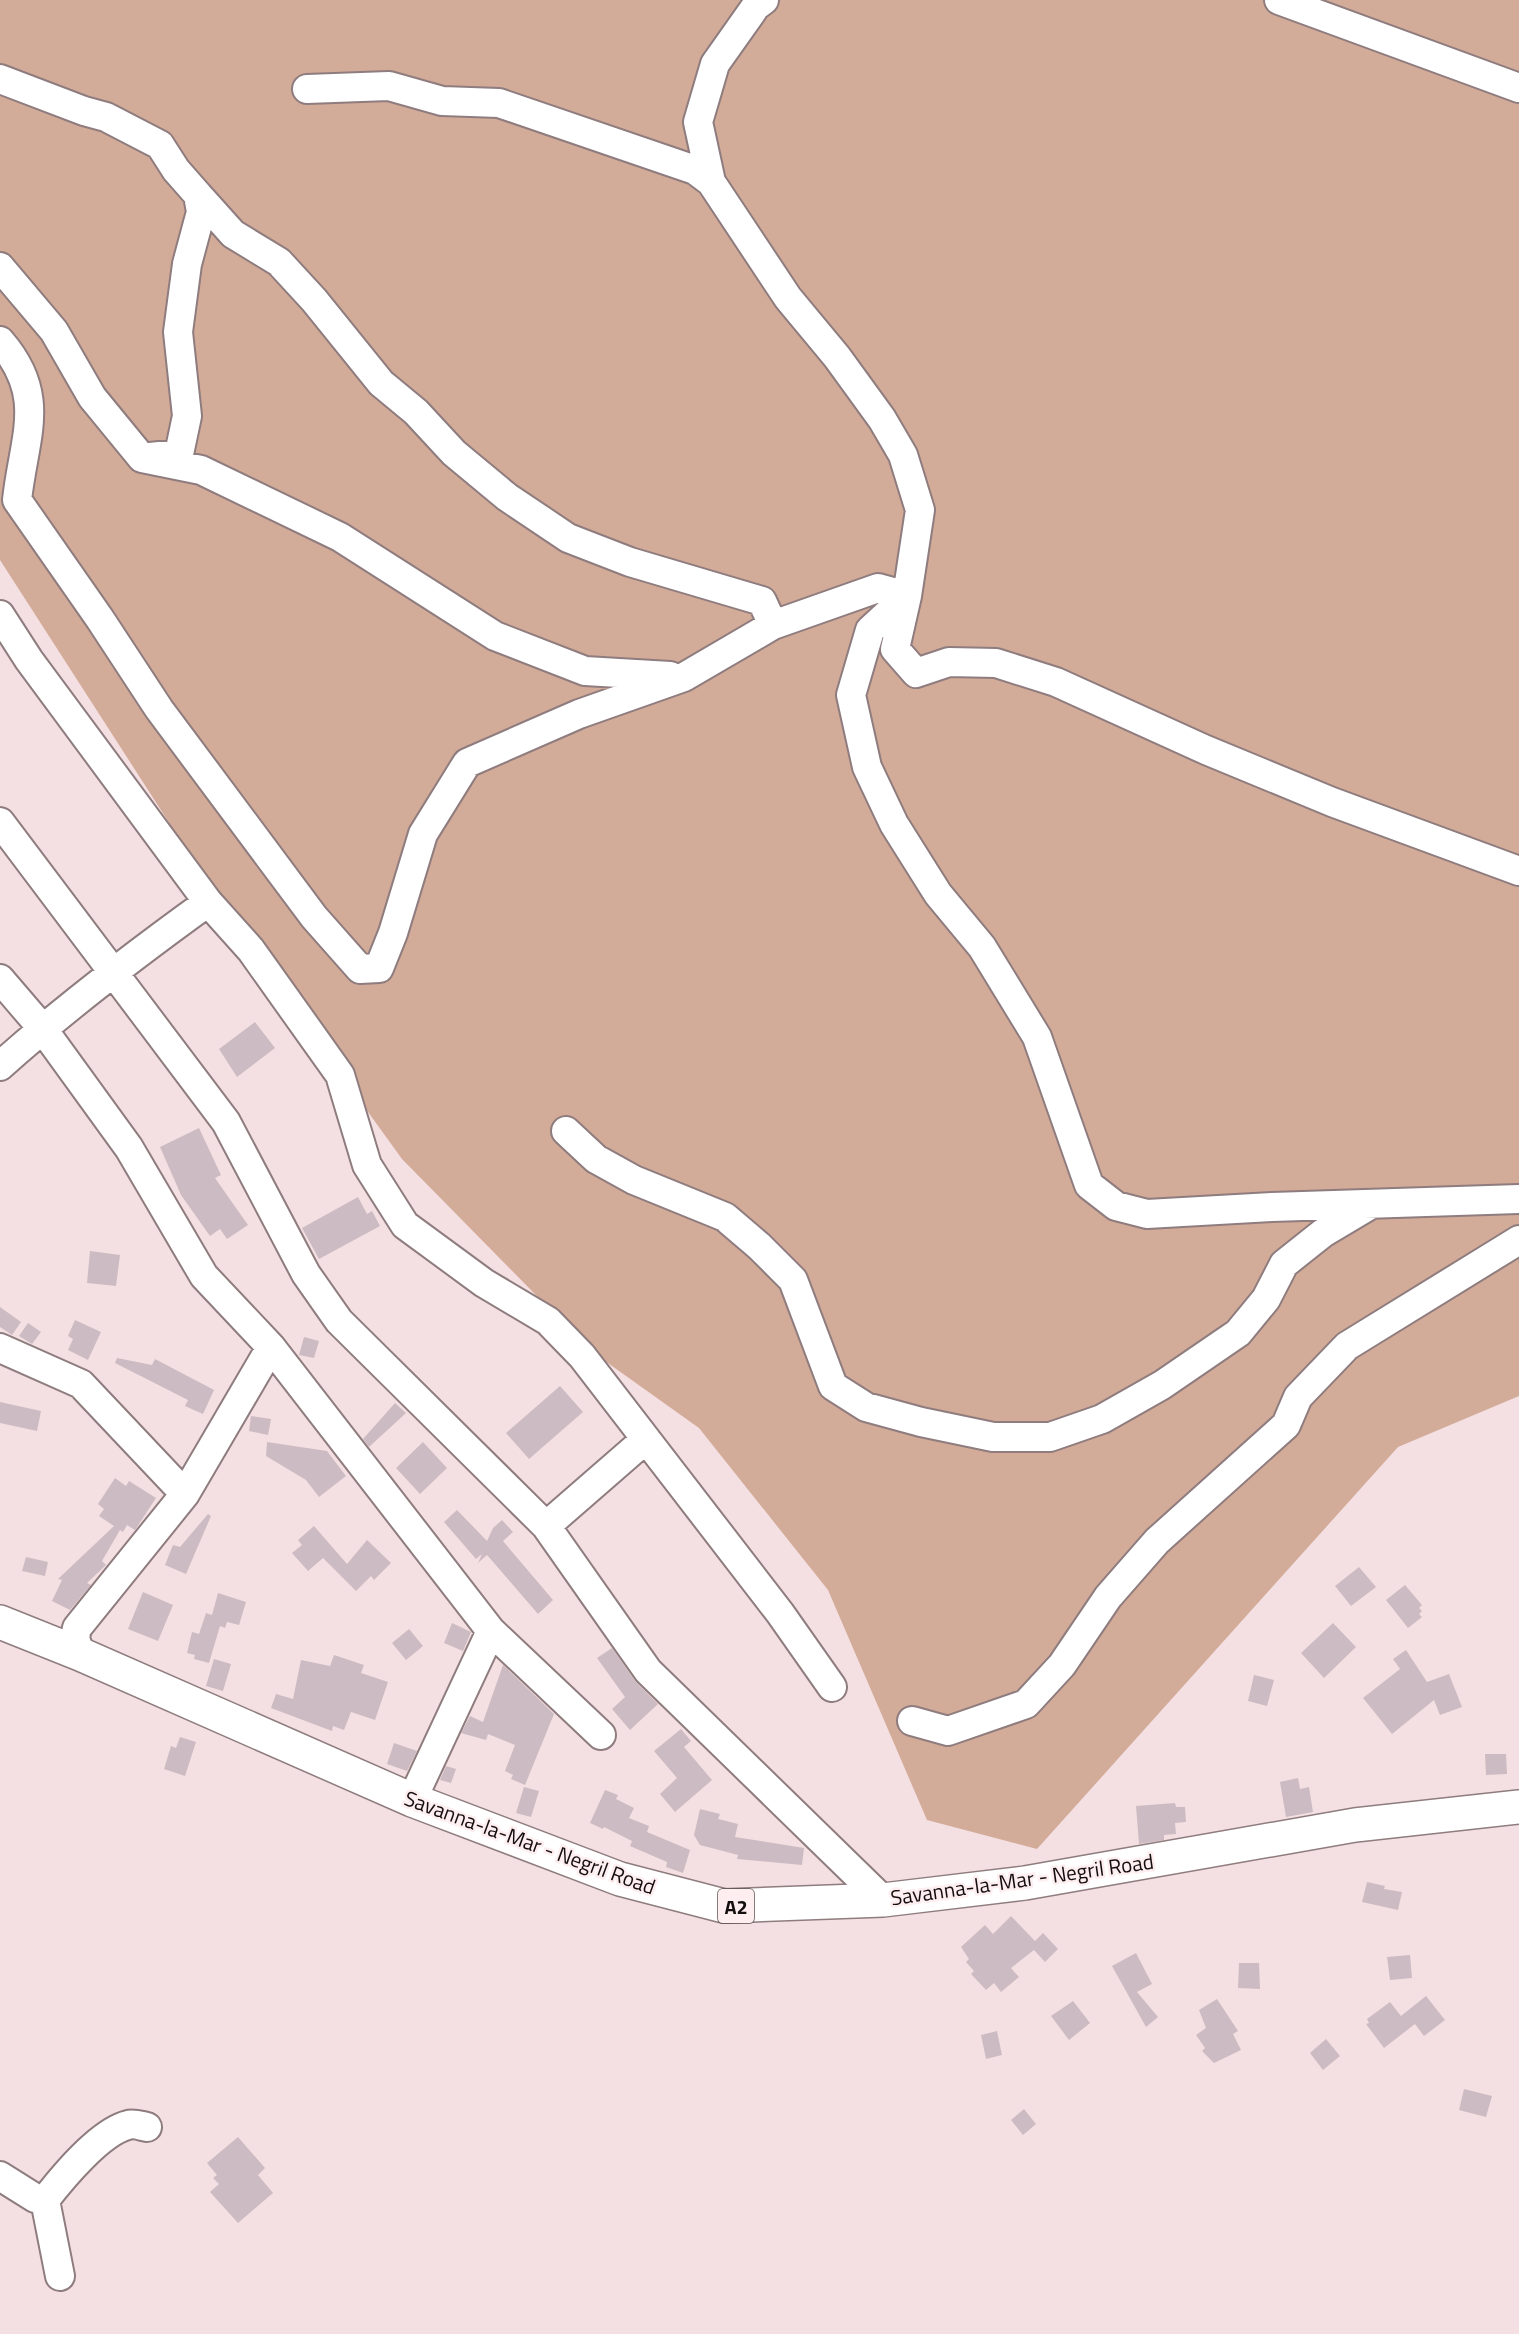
<svg xmlns="http://www.w3.org/2000/svg" width="1519" height="2334" font-family="'Titillium Web',sans-serif">
	<style>
		.green { fill: #d3ab99 }
		.building { fill: #ccbbc2 }
		.lines { fill: none; stroke-linecap: round; stroke-linejoin: round }
		.minor-casing { stroke: #8e7c7e; stroke-width: 32 }
		.major-casing { stroke: #8e7c7e; stroke-width: 36 }
		.minor { stroke: #fff; stroke-width: 28 }
		.major { stroke: #fff; stroke-width: 33 }
		.labels { text-anchor: middle; dominant-baseline: central; stroke-width: 5; stroke-linejoin: round; paint-order: stroke }
		.shield { fill: #feeef0; stroke: #5a5152; stroke-width: 1.5 }
		.shield-label { font-size: 20px; font-weight: bold; fill: #140e0f }
		.street-label { font-size: 21px; fill: #140e0f; stroke: #feeef0 }
	</style>
	<rect width="100%" height="100%" fill="#f4e0e2"/>
	<!-- green -->
	<path class="green" d="M0 0H1519V1396L1398 1447 1037 1849 927 1820 828 1590 699 1428 591 1351 402 1159 251 950 0 560Z"/>
	<!-- building -->
	<path class="building" d="M255 1022 275 1048 237 1077 219 1049Z
		M199 1128 221 1175 215 1178 248 1225 227 1239 220 1229 210 1236 181 1195 160 1147Z
		M358 1197 367 1214 372 1211 380 1226 319 1259 302 1228Z
		M90 1251 120 1255 116 1286 87 1283Z
		M0 1307 21 1322 12 1335 0 1327Z
		M75 1320 101 1332 88 1360 68 1350 73 1339 68 1336Z
		M28 1323 41 1332 32 1344 19 1336Z
		M304 1337 319 1341 314 1358 299 1355Z
		M117 1358 152 1365 155 1359 214 1390 203 1414 185 1406 188 1400 115 1363Z
		M560 1386 583 1412 529 1459 506 1433Z
		M0 1402 41 1411 37 1431 0 1423Z
		M395 1403 406 1413 369 1447 363 1439Z
		M251 1416 271 1419 268 1435 249 1431Z
		M267 1442 327 1451 346 1476 319 1497 306 1480 266 1456Z
		M423 1442 447 1468 420 1494 396 1468Z
		M115 1478 126 1486 129 1481 156 1498 135 1530 127 1525 123 1532 120 1530 102 1561 106 1565 87 1583 91 1585 70 1610 52 1601 62 1580 58 1579 114 1526 99 1516 104 1509 98 1504Z
		M457 1510 487 1541 493 1528 502 1520 513 1532 503 1541 553 1600 538 1614 487 1555 478 1563 482 1554 476 1559 444 1522Z
		M208 1514 211 1516 186 1574 165 1565 173 1545 180 1547Z
		M314 1526 347 1564 367 1540 391 1563 374 1580 371 1576 356 1591 323 1558 308 1571 292 1553 302 1545 298 1540Z
		M26 1557 48 1562 45 1576 22 1571Z
		M1359 1567 1376 1587 1351 1606 1335 1586Z
		M1405 1585 1422 1605 1419 1608 1422 1611 1419 1614 1422 1617 1408 1628 1386 1600Z
		M143 1592 173 1605 158 1641 128 1629Z
		M218 1593 246 1602 239 1625 227 1622 225 1628 220 1626 209 1663 194 1659 195 1655 187 1653 192 1632 199 1634 206 1613 212 1615Z
		M452 1623 471 1632 463 1651 444 1643Z
		M1333 1623 1356 1647 1324 1678 1301 1653Z
		M409 1629 423 1646 406 1660 392 1643Z
		M612 1648 635 1681 658 1704 630 1730 612 1709 625 1697 597 1658Z
		M1406 1650 1427 1682 1449 1674 1462 1707 1440 1715 1434 1700 1392 1734 1363 1698 1400 1669 1393 1659Z
		M334 1655 364 1665 361 1673 388 1682 375 1720 351 1712 344 1730 333 1726 332 1731 271 1708 276 1694 293 1699 301 1660 330 1666Z
		M214 1659 231 1664 223 1691 206 1686Z
		M503 1665 554 1714 525 1785 511 1779 513 1775 505 1771 515 1745 488 1734 486 1740 461 1733 470 1716 483 1722Z
		M1254 1675 1274 1680 1267 1706 1248 1701Z
		M681 1729 691 1741 684 1747 712 1780 675 1812 660 1794 677 1778 654 1751Z
		M180 1737 196 1742 185 1776 164 1769 171 1746 176 1748Z
		M394 1743 417 1751 407 1771 387 1764Z
		M1485 1754H1506L1507 1774 1486 1775Z
		M446 1766 456 1769 451 1783 440 1780Z
		M1298 1778 1300 1789 1309 1787 1313 1812 1286 1817 1280 1782Z
		M524 1787 539 1791 531 1817 516 1813Z
		M605 1790 618 1795 616 1799 634 1808 629 1818 649 1826 647 1832 690 1850 683 1873 666 1867 667 1862 630 1846 632 1841 604 1827 603 1829 590 1823Z
		M1175 1803 1176 1807H1185L1186 1822 1175 1823 1176 1834 1164 1835V1840L1139 1844 1136 1806Z
		M700 1809 720 1814 718 1819 738 1824 735 1837 804 1848 802 1865 737 1859 738 1855 700 1845 694 1835Z
		M1367 1882 1385 1886 1384 1889 1402 1892 1398 1910 1362 1902Z
		M1011 1916 1035 1941 1043 1933 1058 1949 1045 1962 1034 1950 1011 1968 1019 1977 1001 1992 994 1983 986 1990 971 1974 974 1971 966 1962 969 1959 961 1947 985 1925 993 1934Z
		M1136 1953 1152 1984 1137 1992 1158 2017 1146 2027 1112 1966Z
		M1410 1955 1412 1978 1390 1980 1387 1957Z
		M1239 1963H1259L1260 1989 1238 1988Z
		M1426 1996 1445 2020 1424 2036 1415 2024 1384 2048 1366 2024 1369 2023 1367 2019 1390 2002 1401 2016Z
		M1217 1999 1238 2031 1233 2034 1241 2050 1214 2063 1202 2051 1205 2048 1196 2035 1206 2028 1199 2010Z
		M1073 2001 1090 2023 1069 2040 1051 2016Z
		M997 2031 1002 2055 986 2059 981 2035Z
		M1326 2039 1340 2056 1323 2070 1310 2053Z
		M1464 2089 1492 2096 1486 2117 1459 2110Z
		M1024 2109 1036 2124 1023 2135 1011 2120Z
		M238 2137 265 2168 258 2175 273 2193 238 2223 210 2192 219 2184 213 2178 217 2175 207 2163Z"/>
	<g class="lines">
		<!-- minor casing -->
		<g class="minor-casing">
			<path id="minor" d="M1279 0 1519 88
				M0 79 84 111 106 117 160 145 176 170 198 195 201 212 187 264 178 332 187 416 179 454 150 457
				M711 182 698 122 715 64 756 6 764 0
				M198 195 233 234 279 262 314 300 381 383 416 412 454 453 507 497 568 538 630 562 762 601 773 625
				M0 267 54 331 92 397 142 458 201 470 340 537 495 636 585 671 670 676
				M0 341C48 396 24 436 17 500L100 619 159 709 314 917 360 969 379 968 393 933 423 834 467 763 579 714 684 677 773 625 878 588 907 596 920 510 903 455 882 419 837 357 788 298 711 182 695 170 499 103 442 101 389 86 307 89
				M907 596 870 630 851 695 867 767 894 824 938 894 982 947 1037 1037 1089 1185 1116 1206 1147 1214 1272 1207 1519 1199
				M907 596 895 649 916 673 949 662 996 663 1056 682 1206 750 1332 802 1519 871
				M0 615 29 660 208 902 251 950 340 1075 367 1165 405 1225 484 1283 548 1321 582 1356 780 1613 832 1687
				M0 822 226 1122 306 1274 339 1321 546 1526 648 1671 883 1900
				M0 979 42 1028 129 1148 204 1276 271 1347 491 1631 601 1735
				M0 1066C66 1007 136 954 208 902
				M566 1131 596 1159 634 1180 725 1217 759 1246 793 1280 833 1386 866 1407 921 1422 993 1437H1050L1102 1419 1162 1385 1238 1333 1266 1299 1284 1264 1323 1233 1370 1205
				M0 1348 81 1384 185 1494 271 1347
				M546 1526 646 1439
				M80 1654 75 1638 77 1628 185 1494
				M912 1721 948 1731 1026 1704 1062 1665 1108 1597 1157 1541 1286 1425 1298 1397 1347 1346 1519 1240
				M412 1800 491 1631
				M0 2176 35 2198 45 2200 60 2276
				M45 2200C62 2178 100 2132 128 2125 134 2123 141 2126 147 2127"/>
		</g>
		<!-- major casing -->
		<g class="major-casing">
			<path id="major" d="M0 1622 80 1654 412 1800 620 1879 724 1906 883 1900 1025 1883 1355 1825 1519 1807"/>
		</g>
		<!-- minor -->
		<use href="#minor" class="minor"/>
		<!-- major -->
		<use href="#major" class="major"/>
	</g>
	<g class="labels">
		<!-- shield labels -->
		<rect class="shield" x="718" y="1889" width="36" height="34" rx="4.5"/>
		<g class="shield-label">
			<text x="736" y="1906">A2</text>
		</g>
		<!-- street labels -->
		<g class="street-label">
			<text transform="translate(530 1842) rotate(20)">Savanna-la-Mar - Negril Road</text>
			<text transform="translate(1022 1879) rotate(-8)">Savanna-la-Mar - Negril Road</text>
		</g>
	</g>
</svg>
